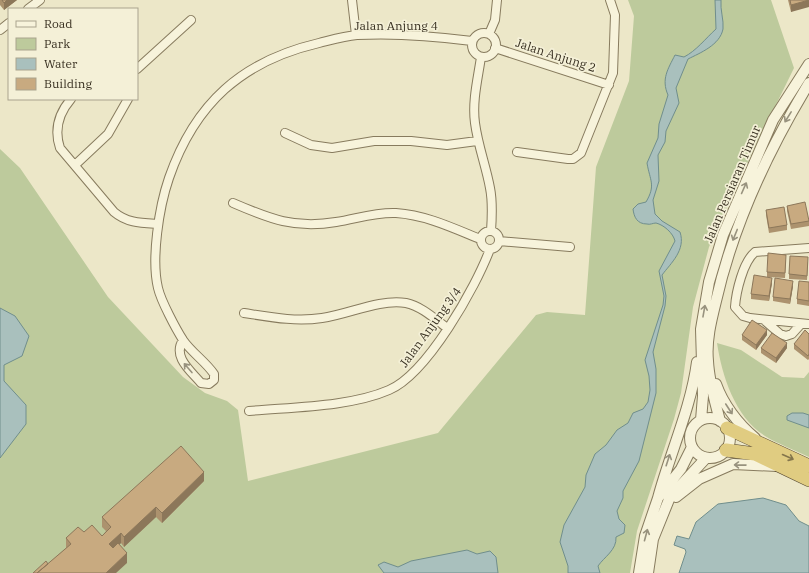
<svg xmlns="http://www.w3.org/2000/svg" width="809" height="573" font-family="'IBM Plex Serif',serif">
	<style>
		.green { fill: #bdca9c }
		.water { fill: #a9c0bd; stroke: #708e8c }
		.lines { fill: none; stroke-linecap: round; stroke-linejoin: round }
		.minor-casing { stroke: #877b5e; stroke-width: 10 }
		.tertiary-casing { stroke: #877b5e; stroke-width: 12 }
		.trunk-casing { stroke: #554832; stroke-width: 14 }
		.minor { stroke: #f7f3db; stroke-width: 8 }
		.tertiary { stroke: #f7f3db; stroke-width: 10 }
		.trunk { stroke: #e0cc81; stroke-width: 13 }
		.wall { fill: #ac926e }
		.shaded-wall { fill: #8c775a }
		.building { fill: #c8aa80; stroke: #8c775a }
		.oneway { stroke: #98927e }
		.oneway2 { stroke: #84764c }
		.labels { text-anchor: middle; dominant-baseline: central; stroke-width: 3.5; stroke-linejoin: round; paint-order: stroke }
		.street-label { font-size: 12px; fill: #383021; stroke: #f4f0d7 }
	</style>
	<rect width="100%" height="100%" fill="#ece7c8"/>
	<!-- green -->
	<path class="green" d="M628 0H771L794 68 740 178 709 247 693 307 681 393 674 419 637 531 630 573H0V149L20 168 108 297 183 377 205 393 227 401 238 410 248 481 438 433 536 315 547 312 585 315 596 167 629 81 634 16Z
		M717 343 741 350 782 377 804 378 809 372V457C795 450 778 444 765 436 735 417 722 376 717 343Z"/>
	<!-- water -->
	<path class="water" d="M715 0H721C720 10 724 20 723 29 720 45 700 53 688 59L676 88 679 103 666 131 665 142 658 155 659 181 653 200 655 214 662 221 680 232C686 250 671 263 662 275L666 296 665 306 653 352 656 369V393L639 461 623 491V498L617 511 619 519 625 525 624 533 616 537C617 550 604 557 598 566L600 573H568V566L560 542 564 525 585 487 586 475 595 454 606 445 617 430 628 423 633 413 643 409 648 402 650 390 649 376 645 360 663 305 664 296 659 271 675 241C673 233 664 225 656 223 653 223 650 225 647 224 637 224 634 217 633 209L638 204 646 202C656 185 650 181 647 163L658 138 659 124 668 95C661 79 668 69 675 55L684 57C696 51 706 38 716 29Z
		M0 308 15 316 29 336 22 356 4 365V381L26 405V424L0 458Z
		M792 413H803L809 415V428L787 420V416Z
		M763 498 786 505 799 521 809 526V573H679L686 552 685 549 674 545 677 536 689 539 696 522 718 504Z
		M467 550 477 554 490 551 496 557 498 573H384L378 565 384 562 398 567 411 561Z"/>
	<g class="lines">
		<!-- minor casing -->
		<g class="minor-casing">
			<path id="minor" d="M352 0 356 35
				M28 9 40 0
				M0 30 9 23
				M472 45a12 12 0 1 1 24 0a12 12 0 1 1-24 0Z
				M489 34 495 20 497 0
				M495 48 609 85
				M481 57C478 78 472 101 475 123 478 146 486 166 490 188 493 203 492 217 491 231
				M137 69 191 20
				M71 99C59 113 54 130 60 148L114 212C127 223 141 223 158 224
				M285 133 311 145 332 148 374 141H411L447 145 477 141
				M517 152 568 159H573L581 153 613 73 615 15 610 0
				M75 165 108 134 128 99
				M233 203C270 219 295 229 336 222 356 219 375 212 396 213 426 215 453 228 480 239
				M481 240a9 9 0 1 1 18 0a9 9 0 1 1-18 0Z
				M499 241 570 247
				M809 248 755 252C743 262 736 292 735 307L743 316 750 318 809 324
				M244 313C270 317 295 322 322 318 350 314 378 299 406 303 421 306 435 319 447 328
				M764 320 780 334 786 336 792 334 801 324
				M183 340C172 357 191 371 201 383L209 384 214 380V374C205 361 192 353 183 340 176 329 161 301 158 288 151 259 159 207 169 178 195 103 242 61 319 43 331 40 344 36 357 35 395 33 434 36 472 41
				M249 411C292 407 350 407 389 390 427 374 476 287 490 249"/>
		</g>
		<!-- tertiary casing -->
		<g class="tertiary-casing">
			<path id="tertiary" d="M716 384C723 404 738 424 755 438
				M690 438a20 20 0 1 1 40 0a20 20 0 1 1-40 0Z
				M701 420 703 396 701 329 709 282 723 235 773 120 809 64
				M720 421C715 401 709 382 708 361 706 341 711 321 716 301 733 226 769 149 809 83
				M676 497 699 479 733 464 777 466
				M658 498C670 453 691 408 697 362
				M639 573 645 536 658 498 681 469 692 447
				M648 573 653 539 670 497 706 458"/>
		</g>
		<!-- trunk casing -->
		<g class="trunk-casing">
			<path id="trunk" d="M727 428 809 466
				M726 450 755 454 809 480"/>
		</g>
		<!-- minor -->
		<use href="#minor" class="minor"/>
		<!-- tertiary -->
		<use href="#tertiary" class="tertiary"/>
		<!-- trunk -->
		<use href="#trunk" class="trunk"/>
	</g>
	<!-- wall -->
	<path class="wall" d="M0 0H17L4 10 0 5Z
		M788 0H809L791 12Z
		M787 206 809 221V226L791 229 787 211Z
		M766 210 787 225V230L769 233 766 215Z
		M786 260 785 278 767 277V272Z
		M808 262 807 280 789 279V274Z
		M809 282V306L797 304V299Z
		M772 283 769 301 751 299V294Z
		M793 286 790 304 773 301V297Z
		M809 334V359L808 360 794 349V344Z
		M742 335H767L756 350 742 340Z
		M761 348H787L776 363 761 353Z
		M204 481 162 523 156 517 124 547 121 543 119 545 127 563 48 564 66 548V538L84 532 102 536 106 531 102 527V517Z"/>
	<!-- shaded-wall -->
	<path class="shaded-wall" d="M7 0H17L4 10V3Z
		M809 0V7L791 12V5Z
		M772 278V283L769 301V296Z
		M793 281V286L790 304V299Z
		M767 330V335L756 350V345Z
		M787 343V348L776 363V358Z
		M204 472V481L162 523V513Z
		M156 507V517L124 547V537Z
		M121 533V543L109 554V544Z
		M127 553V563L116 573H106Z"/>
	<!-- building -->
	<path class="building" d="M2 0H7L4 3Z
		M790 0H809L791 5Z
		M805 202 809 221 791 224 787 206Z
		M784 207 787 225 769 228 766 210Z
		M768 253 786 255 785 273 767 272Z
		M790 256 808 257 807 276 789 274Z
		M754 275 772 278 769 296 751 294Z
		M775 278 793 281 790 299 773 297Z
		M799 281 809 282V301L797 299Z
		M752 320 767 330 756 345 742 335Z
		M805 330 809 334V354L808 356 794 344Z
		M772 333 787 343 776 358 761 348Z
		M181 446 204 472 162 513 156 507 124 537 121 533 109 544 113 548 118 543 127 553 106 573H37L71 544 66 538 78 527 84 532 92 525 102 536 111 527 102 517Z
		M46 561 48 564 37 573H33Z"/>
	<!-- one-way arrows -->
	<defs><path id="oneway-shaft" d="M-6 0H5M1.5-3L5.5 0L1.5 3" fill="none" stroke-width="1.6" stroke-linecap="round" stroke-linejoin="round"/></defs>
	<g class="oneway">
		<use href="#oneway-shaft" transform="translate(788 117) rotate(122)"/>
		<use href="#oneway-shaft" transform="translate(744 188) rotate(-66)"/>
		<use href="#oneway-shaft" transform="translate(735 235) rotate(112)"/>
		<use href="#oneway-shaft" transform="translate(704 311) rotate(-80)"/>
		<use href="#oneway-shaft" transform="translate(188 368) rotate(-131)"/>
		<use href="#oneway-shaft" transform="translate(729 409) rotate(57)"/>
		<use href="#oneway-shaft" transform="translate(668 460) rotate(-72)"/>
		<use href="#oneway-shaft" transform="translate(740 465) rotate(-179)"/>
		<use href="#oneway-shaft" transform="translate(646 535) rotate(-75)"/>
	</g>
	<use class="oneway2" href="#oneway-shaft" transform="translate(788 457) rotate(24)"/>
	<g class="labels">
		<!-- street labels -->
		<g class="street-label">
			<text x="396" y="25">Jalan Anjung 4</text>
			<text transform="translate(556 55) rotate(18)">Jalan Anjung 2</text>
			<text transform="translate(732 184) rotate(-67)">Jalan Persiaran Timur</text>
			<text transform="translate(430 327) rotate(-54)">Jalan Anjung 3/4</text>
		</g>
	</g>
	<!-- legend -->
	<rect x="8" y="8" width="130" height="92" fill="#f4f0d7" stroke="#a9a38e"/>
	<rect x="16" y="21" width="20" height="6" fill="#f7f3db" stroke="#a9a38e"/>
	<text x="44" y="28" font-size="12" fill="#383021">Road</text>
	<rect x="16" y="38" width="20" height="12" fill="#bdca9c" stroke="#a9a38e"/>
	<text x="44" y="48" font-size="12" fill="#383021">Park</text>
	<rect x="16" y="58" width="20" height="12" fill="#a9c0bd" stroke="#a9a38e"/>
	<text x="44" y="68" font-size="12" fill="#383021">Water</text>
	<rect x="16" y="78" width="20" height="12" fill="#c8aa80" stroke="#a9a38e"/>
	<text x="44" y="88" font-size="12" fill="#383021">Building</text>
</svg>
